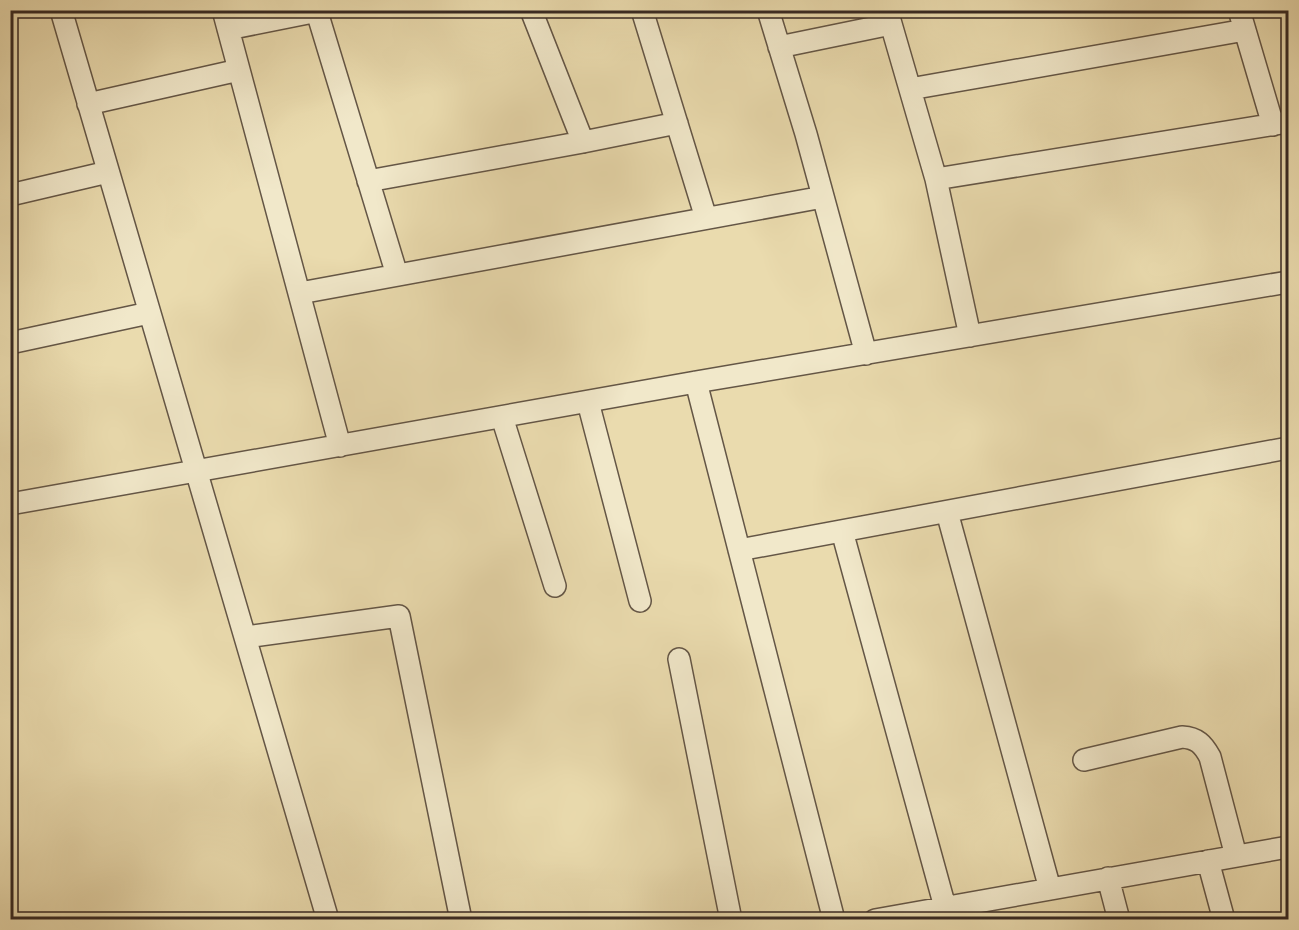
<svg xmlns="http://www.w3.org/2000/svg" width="1299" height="930" font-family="'EB Garamond',serif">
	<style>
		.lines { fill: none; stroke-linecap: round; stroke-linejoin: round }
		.street-casing { stroke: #645646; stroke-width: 24 }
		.street { stroke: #f1e8ca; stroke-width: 21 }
	</style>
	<rect width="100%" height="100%" fill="#eadbae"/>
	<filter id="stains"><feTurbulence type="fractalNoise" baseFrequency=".00333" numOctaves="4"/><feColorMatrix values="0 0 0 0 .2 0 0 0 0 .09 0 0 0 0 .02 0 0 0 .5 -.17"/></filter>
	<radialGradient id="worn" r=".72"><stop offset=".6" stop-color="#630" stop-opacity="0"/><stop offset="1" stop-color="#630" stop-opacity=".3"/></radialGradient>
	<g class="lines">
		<!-- street casing -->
		<g class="street-casing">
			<path id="street" d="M61 10 328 920
				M223 10 340 446
				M531 10 583 142
				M642 10 706 218
				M768 10 806 134 866 354
				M887 10 936 179 970 336
				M1239 10 1273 125
				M317 12 397 275
				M228 29 323 10
				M779 47 891 24
				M910 89 1245 30
				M88 104 239 70
				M936 179 1288 122
				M368 181 583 142 677 123
				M10 195 108 172
				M300 293 823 197
				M10 343 149 313
				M696 382 834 920
				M588 402 640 601
				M502 417 555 586
				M10 504 696 382 1288 282
				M947 512 1050 889
				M842 531 945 907
				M739 550 1288 448
				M246 637 399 616 461 920
				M679 659 731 920
				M1084 760 1182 737C1197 738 1203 744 1210 757L1236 856
				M1208 861 1224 920
				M1108 878 1119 920
				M875 920 1288 847"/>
		</g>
		<!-- street -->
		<use href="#street" class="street"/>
	</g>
	<!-- margin -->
	<rect width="1299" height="930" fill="none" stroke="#eadbae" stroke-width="36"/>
	<rect x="12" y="12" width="1275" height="906" fill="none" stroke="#372923" stroke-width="3"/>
	<rect x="18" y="18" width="1263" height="894" fill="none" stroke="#372923" stroke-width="1.5"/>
	<rect width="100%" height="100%" filter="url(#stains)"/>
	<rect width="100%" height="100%" fill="url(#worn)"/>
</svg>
